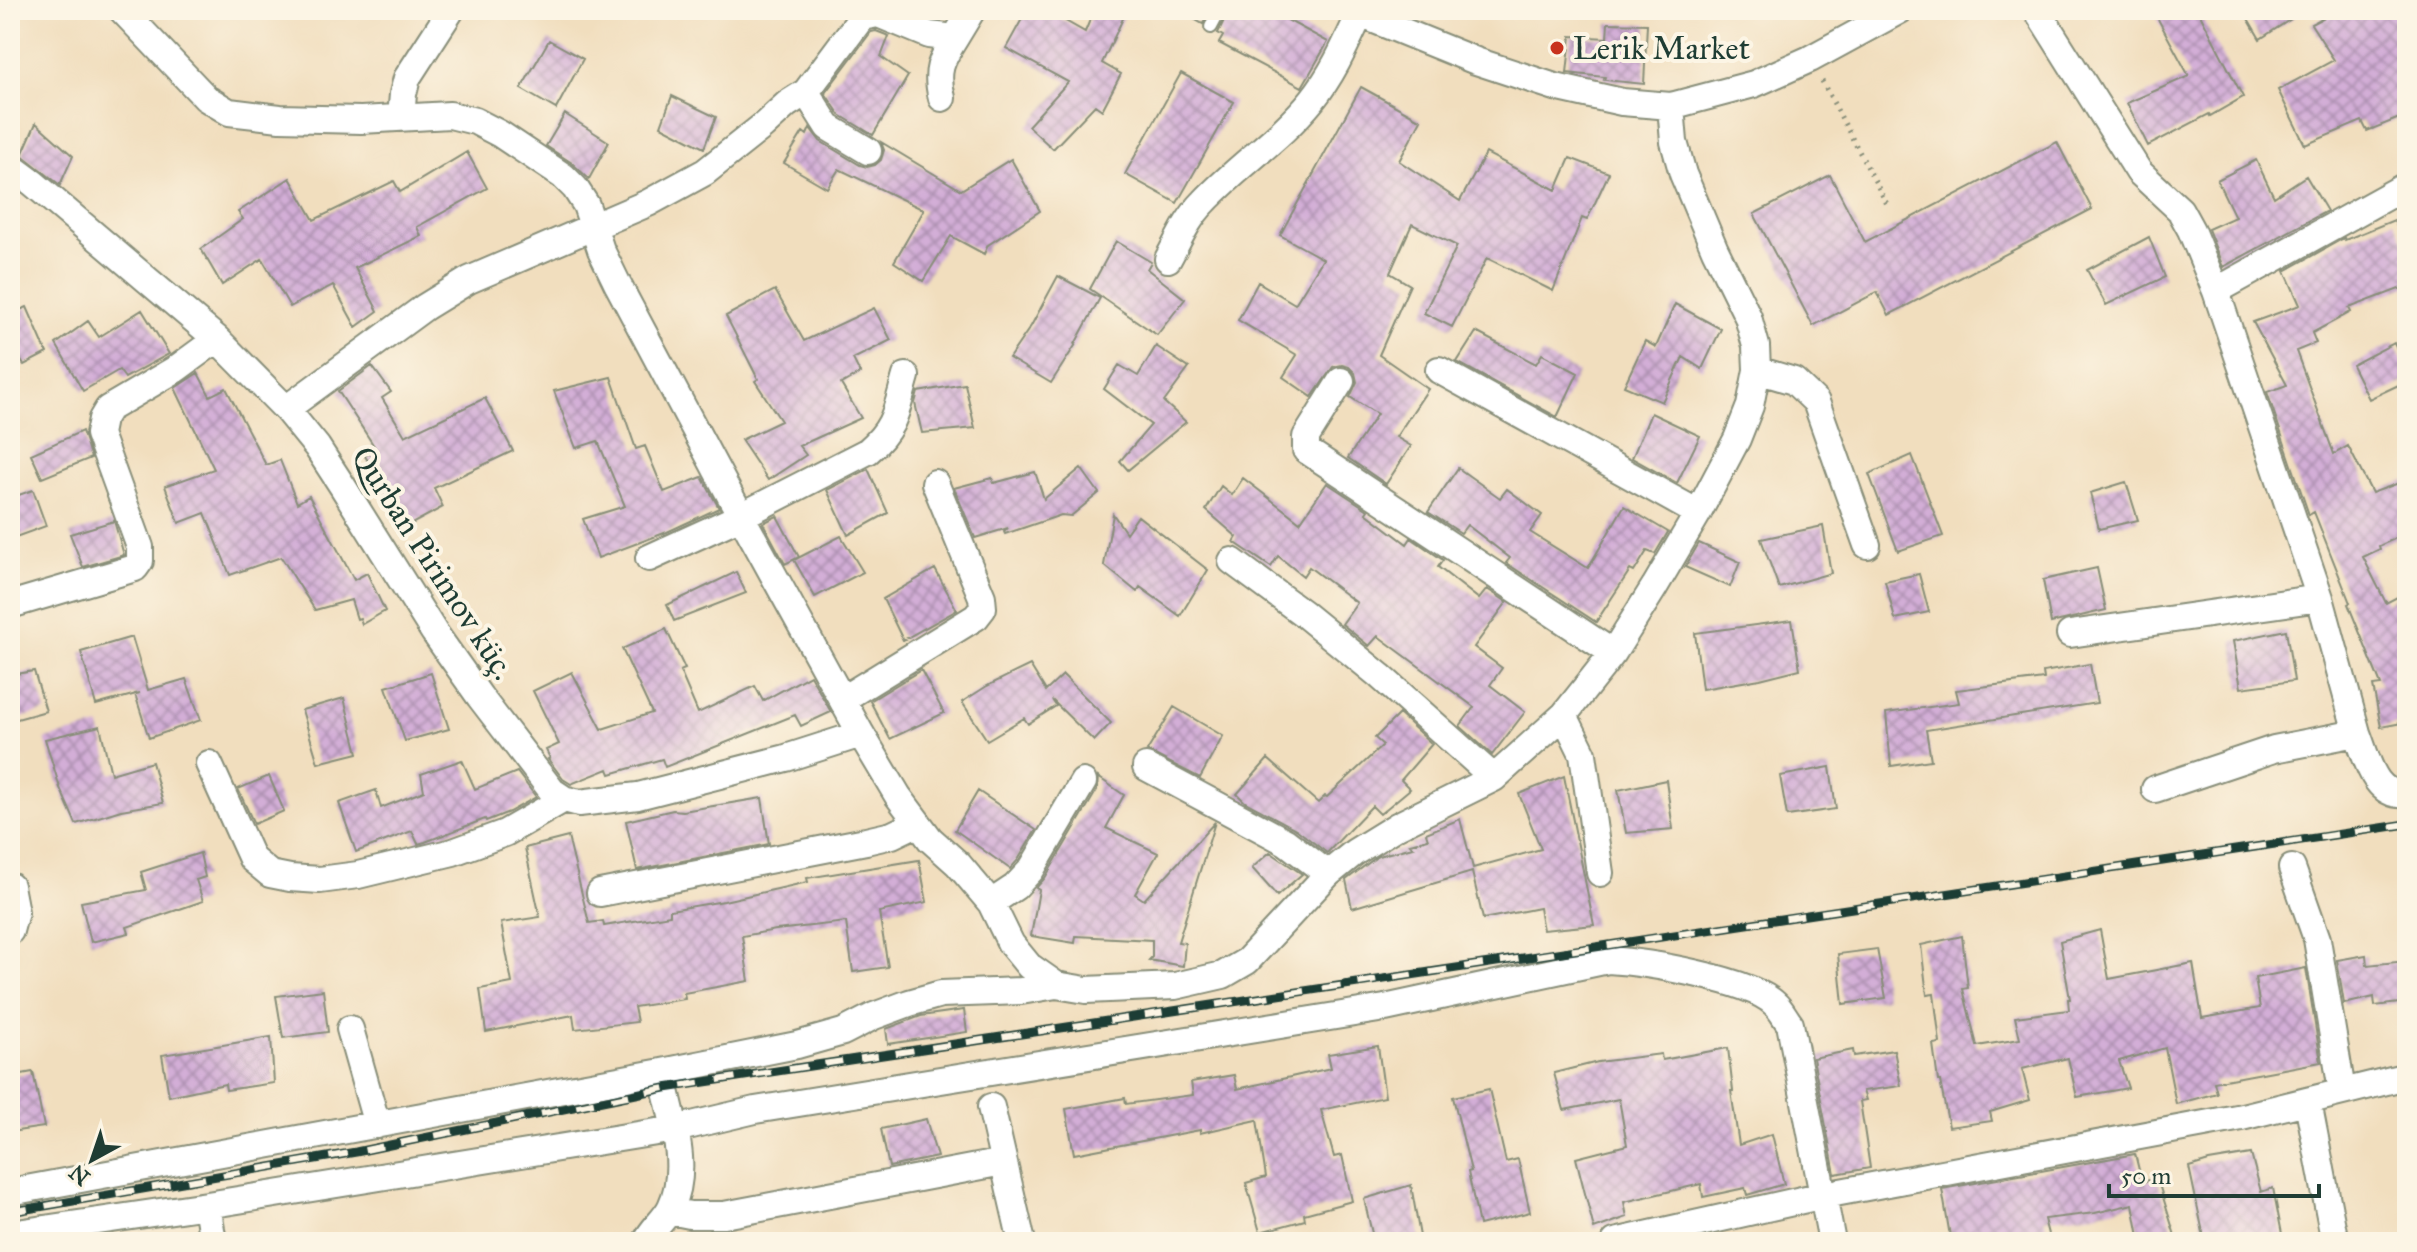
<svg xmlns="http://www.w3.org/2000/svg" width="2417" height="1252" font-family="'IM FELL Great Primer',serif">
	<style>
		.building { fill: url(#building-cross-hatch) }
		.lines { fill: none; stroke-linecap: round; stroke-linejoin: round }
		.lane-casing { stroke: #888e79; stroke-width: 16 }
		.street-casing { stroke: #888e79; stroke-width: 30 }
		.path { stroke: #888e79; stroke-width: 5; stroke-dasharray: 2 6; stroke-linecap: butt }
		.lane { stroke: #fff; stroke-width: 12 }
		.street { stroke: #fff; stroke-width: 26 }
		.rail-casing { stroke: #1f3d34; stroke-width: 9 }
		.rail { stroke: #fcf5e5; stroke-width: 6; stroke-dasharray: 18; stroke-linecap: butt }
		.poi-dot { fill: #c8321e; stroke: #fcf5e5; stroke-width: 3 }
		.labels { text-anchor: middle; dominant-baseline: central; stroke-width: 8; stroke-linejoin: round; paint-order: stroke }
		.poi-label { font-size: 32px; fill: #1f3d34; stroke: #fcf5e5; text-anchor: start }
		.street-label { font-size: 32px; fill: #1f3d34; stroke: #fcf5e5 }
	</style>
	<defs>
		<pattern id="building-cross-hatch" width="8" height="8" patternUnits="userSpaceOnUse" patternTransform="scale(2)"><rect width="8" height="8" fill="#d3aed7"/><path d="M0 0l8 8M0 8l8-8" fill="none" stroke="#ab8faf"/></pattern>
	</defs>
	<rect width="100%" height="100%" fill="#fcf5e5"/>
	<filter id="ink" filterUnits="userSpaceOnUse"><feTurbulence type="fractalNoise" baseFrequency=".0125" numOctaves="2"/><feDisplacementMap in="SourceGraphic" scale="16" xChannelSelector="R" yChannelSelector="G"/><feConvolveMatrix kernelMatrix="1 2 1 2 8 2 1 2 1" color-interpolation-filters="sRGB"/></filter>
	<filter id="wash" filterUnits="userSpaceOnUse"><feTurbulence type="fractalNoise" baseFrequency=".006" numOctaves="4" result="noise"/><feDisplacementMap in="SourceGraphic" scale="32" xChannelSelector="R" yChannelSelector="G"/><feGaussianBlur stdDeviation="1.8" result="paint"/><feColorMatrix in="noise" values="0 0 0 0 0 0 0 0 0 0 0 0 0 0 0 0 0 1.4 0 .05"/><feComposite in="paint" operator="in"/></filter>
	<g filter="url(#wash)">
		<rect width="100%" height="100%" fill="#f1debe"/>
		<g id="blocks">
			<!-- building -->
			<path class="building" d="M1027 10H1046L1085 32 1094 10H1127L1102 63 1121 74 1102 110 1095 105 1053 149 1028 126 1068 82 1006 48Z
				M1178 10H1210L1203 24Z
				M1229 10H1269L1328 42 1302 87 1219 43 1223 36 1218 33Z
				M2153 10H2198L2243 97 2210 116 2209 114 2148 146 2127 103 2189 76Z
				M2243 10H2305L2260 39Z
				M2338 10H2407V115L2367 131 2362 121 2305 145 2278 90 2334 60 2311 24Z
				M1608 23 1647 24 1644 84 1604 80 1605 77 1567 73 1571 36 1607 38Z
				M876 31 889 36 881 57 908 76 873 135 840 115 825 93 871 32Z
				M549 40 583 59 556 109 521 89Z
				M1181 73 1234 102 1177 203 1125 174Z
				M1361 87 1421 120 1399 161 1460 201 1486 153 1556 190 1570 158 1609 173 1587 220 1582 218 1553 291 1487 258 1452 327 1424 313 1457 246 1412 224 1390 273 1410 285 1379 355 1428 389 1396 437 1411 446 1386 484 1348 458 1377 414 1350 397 1357 382 1355 373 1349 367 1342 365 1333 367 1312 397 1283 377 1297 355 1238 320 1258 282 1295 304 1323 259 1280 235Z
				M672 96 716 117 704 148 661 126Z
				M565 114 609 142 589 179 572 163 546 146Z
				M36 123 73 156 60 185 22 155Z
				M810 128 820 141 860 165 867 167 875 165 881 160 884 150 881 142 961 190 1011 159 1040 211 988 245 984 254 951 236 923 281 894 262 924 210 839 169 827 188 784 163 803 132 807 135Z
				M2057 142 2092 209 1889 315 1877 292 1813 326 1754 214 1830 175 1865 242Z
				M467 152 487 188 417 227 421 236 355 268 378 311 356 327 333 285 290 307 262 259 222 285 201 249 243 219 238 212 290 178 314 220 394 181 400 192Z
				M2256 160 2274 197 2306 176 2327 211 2223 267 2208 229 2235 217 2217 180Z
				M2394 220 2407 248V286L2349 308 2351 312 2312 333 2316 343 2296 351 2334 454 2348 446 2372 493 2407 480V533L2379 546 2380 549 2363 557 2386 603 2407 592V722L2381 727 2373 686 2381 685 2348 604 2350 603 2314 512 2309 515 2267 392 2287 385 2253 322 2300 305 2285 271 2344 238 2345 240Z
				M2149 237 2165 277 2106 305 2087 270Z
				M1116 241 1151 262 1147 269 1185 299 1157 335 1090 289Z
				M1058 276 1100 298 1075 344H1076L1051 383 1009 358 1031 326Z
				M775 290 804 341 874 308 891 340 853 359 860 373 841 384 861 418 799 446 806 455 768 480 741 440 781 421 755 381 758 379 726 316Z
				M1675 304 1721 329 1702 369 1683 357 1662 402 1624 386 1645 341 1656 347Z
				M27 307 47 353 24 365 17 355 10 358V314Z
				M142 310 169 354 125 378 119 370 83 391 56 344 88 321 99 337Z
				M1476 332 1536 364 1542 354 1578 373 1557 417 1457 362Z
				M2394 343 2407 371V381L2369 399 2352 365Z
				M1156 346 1189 368 1164 402 1186 422 1128 470 1120 461 1151 425 1104 389 1119 365 1138 376Z
				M372 366 391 392 382 398 405 436 485 398 513 451 434 488 443 507 408 526 365 456 376 449 338 391Z
				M198 373 210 396 226 388 266 465 280 460 297 503 309 496 354 580 367 573 385 611 362 624 360 618 357 619 351 600 315 610 281 557 230 575 205 513 179 523 165 486 214 469 175 388Z
				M611 377 636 449 645 446 664 492 702 477 719 508 667 532 598 558 583 519 625 506 598 441 576 448 554 391Z
				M965 384 975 428 922 433 915 403 918 392Z
				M1651 413 1700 436 1677 483 1632 458Z
				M82 431 91 458 42 478 31 454Z
				M1912 455 1943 536 1898 551 1869 474Z
				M1081 468 1099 493 1071 516 1061 515 1005 534 1004 532 1008 528 975 538 954 488 992 478 994 483 1035 472 1044 499Z
				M1458 468 1500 498 1507 489 1542 515 1530 532 1588 568 1624 506 1668 532 1655 554 1647 551 1634 572 1630 570 1596 622 1506 563 1510 558 1467 525 1461 533 1428 512Z
				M868 469 888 513 848 535 827 490Z
				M1243 478 1300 522 1327 483 1368 510 1366 513 1407 544 1411 538 1443 560 1438 567 1479 599 1487 589 1507 602 1474 647 1502 668 1490 685 1525 712 1492 755 1460 726 1474 707 1378 636 1369 646 1342 624 1357 603 1309 567 1303 576 1278 556 1271 567 1234 542 1237 537 1206 510 1221 486 1232 495Z
				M2126 482 2138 520 2099 529 2090 493Z
				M33 490 46 526 10 539V498Z
				M1113 514 1126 533 1138 516 1208 570 1180 616 1140 587 1137 592 1104 565Z
				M777 516 799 557 785 564 763 523Z
				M114 521 124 555 83 567 70 534Z
				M1823 526 1831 573 1779 588 1761 539Z
				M841 536 863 572 815 597 794 560Z
				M1699 543 1740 562 1730 587 1685 567Z
				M2097 568 2106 610 2051 623 2043 580Z
				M935 569 957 610 903 640 883 599Z
				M736 572 746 593 674 621 667 605Z
				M1919 574 1929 612 1895 619 1885 581Z
				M1792 620 1800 669 1760 679 1702 689 1695 633Z
				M666 629 685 669 680 671 698 713 755 686 763 701 810 675 831 712 801 726 795 715 665 767 662 759 610 774 608 769 571 784 563 779 548 759 550 758 546 750 559 744 533 691 572 672 602 729 652 713 622 649Z
				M2286 630 2294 681 2241 688 2233 641Z
				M132 637 148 690 186 679 201 720 149 738 135 694 140 693 96 705 81 652Z
				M2090 664 2097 703 1926 730 1931 760 1891 766 1886 713 1959 703 1956 690 2044 679 2043 672Z
				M1030 665 1046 691 1063 675 1111 723 1094 741 1052 700 1056 706 1028 724 1024 718 987 740 962 702 987 686Z
				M921 670 944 713 890 739 870 701Z
				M34 671 46 711 10 721V675Z
				M431 673 449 729 405 741 386 687Z
				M344 698 358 753 318 763 302 710Z
				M1174 707 1223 736 1200 778 1147 751Z
				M1399 714 1432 744 1401 780 1410 789 1380 814 1372 806 1327 853 1296 829 1245 802 1237 794 1268 759 1318 803 1325 796 1327 797 1383 745 1375 738Z
				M100 726 111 774 152 762 163 803 121 810 76 824 60 788 45 739Z
				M462 760 475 789 517 772 536 797 509 812 486 821 485 819 425 842 418 844 412 831 356 852 339 803 376 790 381 808 424 791 421 774Z
				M1830 767 1836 809 1787 816 1780 776Z
				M269 776 284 811 254 824 238 789Z
				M1564 776 1594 925 1543 930 1539 908 1483 919 1472 872 1352 908 1346 880 1378 856 1413 847 1410 844 1428 839 1426 833 1460 819 1473 868 1541 849 1519 794Z
				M1098 777 1124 795 1106 828 1158 853 1135 894 1144 900 1215 822 1178 942 1185 943 1183 966 1149 960 1152 957V940L1076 936 1075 943 1031 936 1039 890 1036 888 1045 878 1097 790Z
				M1666 780 1673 829 1626 833 1618 790Z
				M978 791 1036 830 1018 860 1010 869 955 830Z
				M762 798 769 844 637 870 626 821 673 810 683 811Z
				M568 837 589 923 603 921 604 926 670 915V910L724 901 808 882 807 878 919 860 927 902 879 912 888 967 853 972 846 922 776 930 742 936 749 981 684 993 685 999 634 1007 637 1022 575 1029 573 1015 486 1032 480 989 512 983 501 923 540 917 525 848Z
				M1270 852 1302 874 1277 896 1252 868Z
				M200 853 205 877 196 880 203 901 127 927 129 933 91 942 81 902 146 890 141 872Z
				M2100 930 2109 979 2193 963 2202 1018 2260 1008 2255 978 2306 968 2321 1062 2214 1082 2217 1093 2176 1104 2165 1048 2119 1061 2128 1088 2077 1097 2068 1058 2022 1069 2030 1100 1990 1112 1992 1121 1949 1127 1940 1081H1938L1933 1044 1940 1043 1934 994 1927 995 1921 945 1962 936 1968 988 1963 989 1977 1046 2020 1039 2015 1017 2069 1010 2068 999H2070L2060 941Z
				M1877 949 1886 998 1843 1004 1838 954Z
				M2366 955 2367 965 2407 961V1002L2375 1006 2374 997 2344 1004 2337 960Z
				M323 990 328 1032 283 1038 276 996Z
				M964 1010 967 1032 888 1044 886 1029 921 1016Z
				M271 1037 274 1083 226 1090 225 1084 169 1096 162 1055Z
				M1378 1046 1385 1097 1321 1110 1334 1157 1342 1155 1352 1201 1304 1214 1305 1220 1260 1232 1246 1183 1266 1177 1257 1120 1200 1133V1130L1074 1154 1066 1109 1125 1098 1126 1104 1193 1095 1191 1082 1234 1075 1237 1089 1331 1068 1328 1054Z
				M1728 1048 1733 1091H1731L1739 1145 1772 1134 1784 1184 1747 1195 1745 1188 1703 1197 1701 1184 1624 1202 1627 1217 1594 1229 1576 1158 1627 1145 1619 1099 1564 1110 1554 1073 1598 1062 1661 1054 1662 1060Z
				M1853 1050 1854 1056 1894 1050 1901 1086 1863 1091 1866 1100 1860 1101 1870 1168 1835 1174 1813 1058Z
				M33 1072 44 1127 10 1132V1076Z
				M1489 1089 1506 1162 1518 1159 1530 1212 1479 1225 1468 1172 1471 1171 1453 1097Z
				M926 1119 937 1157 889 1167 881 1129Z
				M2135 1154 2142 1182 2157 1178 2177 1242H2140L2133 1204 2095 1213 2044 1219 2050 1242H1951L1942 1189Z
				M2251 1154 2261 1192 2273 1188 2283 1239 2272 1242H2205L2189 1167 2209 1161Z
				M1411 1185 1421 1242H1374L1364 1199Z"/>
		</g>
	</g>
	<g filter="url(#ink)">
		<use href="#blocks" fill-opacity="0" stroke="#888e79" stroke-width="2"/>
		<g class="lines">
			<!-- lane casing -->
			<g class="lane-casing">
				<path id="lane" d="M1211 27 1220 10"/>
			</g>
			<!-- street casing -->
			<g class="street-casing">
				<path id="street" d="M122 10 206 98 229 112 280 118 361 120 450 115 475 121 500 134 563 176 575 188 586 205 601 250 618 285 741 516 861 734 898 796 930 839 958 864 991 903 1011 944 1029 966 1056 985
					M1350 10 1476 61 1555 87 1622 102 1671 106 1754 84 1810 59 1900 10
					M2037 10 2139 172 2180 210 2191 230 2216 291 2320 598 2357 733
					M806 92 828 127 868 151
					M942 98C935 71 941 60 955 38
					M401 118 403 94 407 78 451 10
					M10 166 33 183 217 339 286 409 317 447 343 487 434 632 480 697 552 791 564 799 579 803 638 796 786 758 861 734
					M1168 259C1179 239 1188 218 1204 202 1238 166 1281 138 1312 100 1333 74 1346 44 1360 14V10
					M2216 291 2407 185
					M1439 370 1698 513
					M1757 370 1794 381 1816 402 1867 545
					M1341 381 1306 437V450L1613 653
					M286 409 425 307 469 280 648 203 705 172 763 126 787 104 806 92 862 17 878 14 929 35 955 38 972 10
					M649 558 741 516 868 451C896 427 896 410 906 376
					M1232 561 1304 614 1380 676 1494 778
					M10 605 135 568 140 561V547L99 434 102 419 108 409 176 369 217 339
					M2070 634 2320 598
					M843 699 976 617 983 608 982 597 935 483
					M1564 715 1583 754 1600 873
					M209 764 252 859 270 874 290 878 320 880 358 875 453 852 505 833 564 799
					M1146 767 1286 842 1328 874
					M2155 789 2274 749 2357 733C2367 758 2374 798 2407 794
					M2292 868 2317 939 2342 1091
					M10 886 15 912 10 931
					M600 893 866 841 892 835 917 823
					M991 903 1015 887 1031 870 1083 782
					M350 1029 377 1125
					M2308 1102 2335 1242
					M991 1107 1022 1242
					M10 1192 662 1072 797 1045 843 1032 874 1016 909 1003 941 994 1021 991 1056 985 1086 990 1175 986 1223 975 1247 961 1328 874 1355 852 1397 826 1494 778 1564 715 1613 653 1655 586 1698 513 1737 439 1750 406 1757 370 1756 346 1748 317 1715 250 1683 174 1674 142 1671 106
					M207 1205 213 1242
					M670 1211 690 1215H724L1003 1162
					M10 1234 207 1205 675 1129 755 1110 1385 1008 1608 960C1644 962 1750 979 1775 1004 1781 1009 1785 1018 1790 1024L1832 1242
					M646 1242C652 1228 665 1220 671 1207 691 1165 670 1115 662 1072
					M1615 1242 1824 1195 2242 1117 2407 1076"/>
			</g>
			<!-- path -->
			<path class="path" d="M1822 81 1888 206"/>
			<!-- lane -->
			<use href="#lane" class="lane"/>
			<!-- street -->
			<use href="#street" class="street"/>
			<!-- rail casing -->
			<g class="rail-casing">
				<path id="rail" d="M10 1212 356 1152 665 1088 2407 824"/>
			</g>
			<!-- rail -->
			<use href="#rail" class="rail"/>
		</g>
	</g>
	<!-- markers -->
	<circle class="poi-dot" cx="1557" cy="48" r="8"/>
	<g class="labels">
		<!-- poi labels -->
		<g class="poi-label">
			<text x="1573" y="48">Lerik Market</text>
		</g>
		<!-- street labels -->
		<g class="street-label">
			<text transform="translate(433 563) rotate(57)">Qurban Pirimov küç.</text>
		</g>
	</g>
	<!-- margin -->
	<rect width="2417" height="1252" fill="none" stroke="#fcf5e5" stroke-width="40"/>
	<!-- north arrow -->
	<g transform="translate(92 1160) rotate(220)" stroke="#fcf5e5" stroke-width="6" paint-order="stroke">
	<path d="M0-6L14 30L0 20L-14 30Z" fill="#1f3d34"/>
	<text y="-12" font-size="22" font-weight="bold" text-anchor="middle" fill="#1f3d34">N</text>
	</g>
	<!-- scale -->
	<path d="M2109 1184v12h210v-12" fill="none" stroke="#1f3d34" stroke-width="4"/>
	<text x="2121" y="1184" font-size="24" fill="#1f3d34" stroke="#fcf5e5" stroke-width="6" paint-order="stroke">50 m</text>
</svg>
